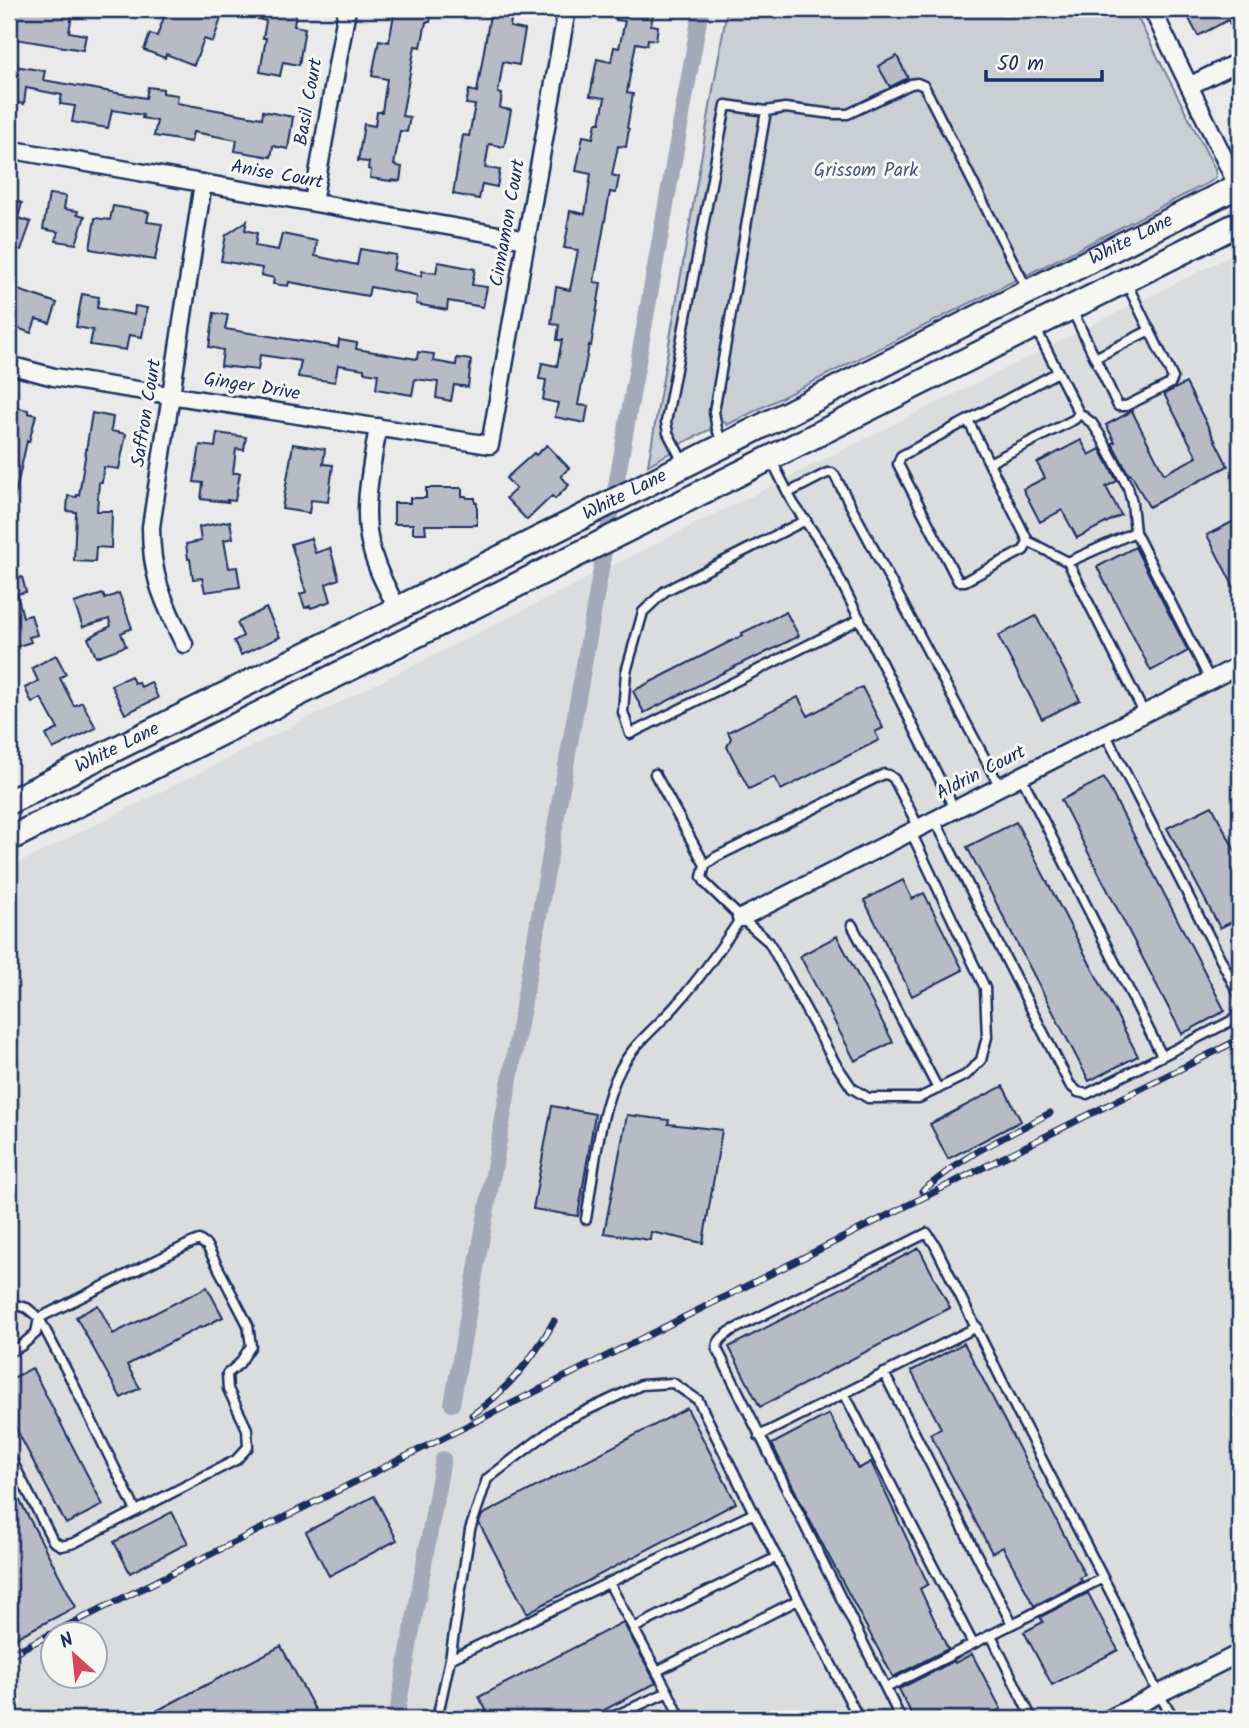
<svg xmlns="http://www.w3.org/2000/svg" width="1249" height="1728" font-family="Kalam,sans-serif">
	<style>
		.built { fill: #dadcde; fill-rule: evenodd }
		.green { fill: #caced5; stroke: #727e9a; stroke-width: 2 }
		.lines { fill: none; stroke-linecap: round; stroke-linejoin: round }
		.canal { stroke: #a2aaba; stroke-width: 16 }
		.building { fill: #b6bbc6; stroke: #1b2f5e; stroke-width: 2 }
		.lane-casing { stroke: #1b2f5e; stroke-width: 13 }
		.street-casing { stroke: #1b2f5e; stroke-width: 21 }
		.secondary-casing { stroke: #1b2f5e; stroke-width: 28 }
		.lane { stroke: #f6f6f2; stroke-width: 8 }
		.street { stroke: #f6f6f2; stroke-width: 16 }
		.secondary { stroke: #f6f6f2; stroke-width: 23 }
		.rail-casing { stroke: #1b2f5e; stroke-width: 7 }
		.rail { stroke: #f6f6f2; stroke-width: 4.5; stroke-dasharray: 13; stroke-linecap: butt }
		.labels { text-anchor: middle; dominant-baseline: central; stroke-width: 6; stroke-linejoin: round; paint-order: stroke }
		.street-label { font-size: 19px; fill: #1b2f5e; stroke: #f6f6f2 }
		.park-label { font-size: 19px; fill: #47577c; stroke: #f6f6f2 }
	</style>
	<rect width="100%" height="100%" fill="#e9eae9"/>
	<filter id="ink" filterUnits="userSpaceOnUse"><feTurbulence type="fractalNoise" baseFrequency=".0143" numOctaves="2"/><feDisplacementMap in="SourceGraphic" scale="14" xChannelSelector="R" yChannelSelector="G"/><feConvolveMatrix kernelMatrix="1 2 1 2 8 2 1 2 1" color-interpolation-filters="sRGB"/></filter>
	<g filter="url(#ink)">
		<!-- built -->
		<path class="built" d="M1240 251V1719H9V868ZM52 1634H94V1676H52Z"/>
		<!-- green -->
		<path class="green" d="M727 9H1133L1215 169 1216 177 1210 182 1027 275 1025 272 1015 276 1016 280 727 425 725 422 672 448 673 451 648 465Z"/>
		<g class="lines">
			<!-- canal -->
			<path class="canal" d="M452 1404 701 9
				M396 1719 443 1459"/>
		</g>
		<!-- building -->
		<path class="building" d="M9 9H73L69 32 86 35 83 50 9 38Z
			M167 9H224L213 42 204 39 194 65 166 54 165 58 144 50 150 34 157 36Z
			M260 9H279L296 12 294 26 305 28 299 65 283 62 280 76 260 72 266 38H263L266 21 258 19Z
			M395 9H432L430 22H426L421 47 415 46 402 116 410 117 407 132 400 131 394 165 402 167 400 181 391 180V181L370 178 371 170 368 169 369 162 358 161 364 124 375 126 377 112H382L387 79 372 76 379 40 389 42Z
			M491 9 512 12 510 27 525 30 519 65 503 62 498 93 502 94 500 108 511 110 504 147 489 144 485 168 500 170 497 187 482 184 479 199 453 194 463 135 469 136 475 105 466 104 469 90 477 92Z
			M618 9 654 10 651 25 658 26 656 40 648 39 647 45 636 43 629 80 627 93 633 94 627 128 629 129 626 147 618 146 612 175 619 177 616 193 610 192 594 282 601 283 591 346 589 345 578 405 588 406 585 423 555 417 558 403 543 400 546 380 539 379 542 363 557 366 562 340H557L559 325 551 324 556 287 570 290 578 250 564 248 568 228H567L570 211 585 214 591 174 576 171 583 136 593 138 596 123H600L605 98 590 96 597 59 611 62 614 47 619 48 625 21 616 20Z
			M1184 9H1240V18L1230 24 1228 20 1198 36Z
			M897 56 908 78 890 87 878 66Z
			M9 65 45 71 43 80 146 98 148 87 163 89V93L178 95 177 103 262 118 263 111 293 117 288 149 273 146 271 157 235 151 237 140 193 132 191 142 154 136 157 121 142 118 143 115 112 110 108 128 72 122 75 106 60 104 62 95 26 88 24 104 9 101 13 77H9Z
			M49 194 66 196 64 209 78 211 77 214 85 216 76 244 56 241 58 232 43 229Z
			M9 199 22 203 18 218 31 222 21 250 9 246Z
			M113 206 149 212 147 222 162 224 155 260 90 249 95 218 110 220Z
			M247 221 245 230 257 233 255 246 278 250 282 234 317 241 315 256 357 265 360 249 396 255 393 270 421 276 422 271 436 273 438 262 475 269 472 285 487 287 483 307 448 301 447 310 416 304 417 296 370 287 368 296 289 282 288 286 273 284 274 278 261 275 262 268 221 261 226 235Z
			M9 287 57 303 50 323 36 319 31 333 9 325Z
			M82 294 99 297 97 308 134 315 135 306 147 308 142 337 129 335 126 350 90 345 93 330 76 327Z
			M214 313 228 315 225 329 338 347 339 340 357 343 356 349 417 359 418 352 434 354 433 361 456 365 457 358 471 360 468 387 454 385 451 401 436 398 438 382 415 379 412 395 376 389 378 374 364 372V369L338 365 335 382 298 377 301 361 260 355 258 370 221 366 223 350 209 347Z
			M1186 383 1228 466 1149 507 1131 474 1129 475 1112 443 1115 442 1106 425 1132 411 1164 474 1197 457 1164 394Z
			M9 406 28 410V413L36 415 29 442 27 441 14 500H9Z
			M92 413 113 417 111 431 126 434 119 469 104 467 102 482H99L97 511H112L111 548 96 547 95 562 74 561 76 512 67 511 68 496 77 497V495H79Z
			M217 433 246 437 244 450 236 449 233 473H240L235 501 227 500 228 502 201 499 203 483 194 482 200 445 215 447Z
			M1081 440 1089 455 1100 449 1117 481 1106 487 1121 515 1077 538 1062 510 1040 522 1023 489 1045 478 1037 463Z
			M293 444 325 449 323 464 333 465 328 502 311 500 309 513 282 509Z
			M547 445 569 468 561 476 569 485 555 499 552 496 527 520 506 498 516 489 506 478 534 453 536 455Z
			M426 488H462V496H466L467 498H475V503H477V525H425L426 533H413V524H394V503H410V498H426Z
			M1240 518V599L1207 535Z
			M230 521 233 538 224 540 229 568 237 567 240 587 205 592 202 578 193 579 190 559H188L186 544 201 541 199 527Z
			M311 538 315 553 330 548 339 579 326 584 331 601 311 608 310 606 305 608 300 594 306 592 291 544Z
			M1135 547 1188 651 1151 671 1097 567Z
			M13 577V579L22 577 26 592 17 594 23 617 31 615 37 635 29 637 31 642 12 648 9 636V578Z
			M119 593 132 628 121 633 126 646 96 657 88 638 111 626 109 619 83 627 74 603 103 594 105 599Z
			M266 608 280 637 241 655 234 641 243 636 237 623Z
			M786 612 799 636 755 658 754 657 644 713 633 691 743 635 742 633Z
			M1036 616 1080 700 1042 719 998 636Z
			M56 655 66 674 60 678 74 706 82 702 96 728 53 749 46 735 58 729 41 698 32 703 25 688 38 681 32 668Z
			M131 676 134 683 138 682 141 687 151 682 158 698 125 714 111 685Z
			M862 687 883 728 875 732 879 740 781 790 774 777 749 789 727 747 731 738 728 732 798 697 808 716Z
			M1104 778 1225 1011 1182 1034 1061 800Z
			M1212 806 1240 860V918L1220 928 1167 828Z
			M1016 822 1138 1056 1089 1081 967 847Z
			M903 880 912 899 924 893 963 970 912 996 864 900Z
			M837 936 893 1042 855 1061 800 956Z
			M1003 1086 1021 1121 948 1159 930 1124Z
			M552 1106 595 1114 578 1216 533 1209Z
			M627 1115 669 1120 668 1124 722 1130 703 1243 651 1232 650 1240 604 1233Z
			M919 1248 950 1308 760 1407 729 1347Z
			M207 1287 223 1317 201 1328 200 1327 127 1365 140 1388 121 1398 76 1317 98 1305 113 1334Z
			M964 1343 1085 1575 1080 1578 1082 1581 1034 1606 1003 1547 992 1553 930 1434 941 1428 911 1371Z
			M32 1368 103 1505 66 1524 9 1415V1380Z
			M687 1408 736 1503 527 1613 479 1523 482 1515Z
			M829 1414 858 1469 871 1462 928 1584 920 1589 948 1649 893 1677 808 1517 772 1444Z
			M9 1480 76 1607 9 1641Z
			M374 1496 397 1540 329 1576 306 1532Z
			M172 1512 188 1543 130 1573 114 1542Z
			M1088 1593 1118 1650 1052 1685 1024 1632 1043 1622 1040 1617Z
			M623 1622 656 1683 587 1719H491L479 1697Z
			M281 1646 320 1719H141L204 1686Z
			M972 1654 1001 1709 981 1719H914L899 1689 954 1661 955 1663Z"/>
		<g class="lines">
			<!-- lane casing -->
			<g class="lane-casing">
				<path id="lane" d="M766 111 785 108 833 114H848L911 84 917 83 924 86 1028 291
					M1072 310 1118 406H1126L1170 384 1173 378 1126 282
					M1036 329 1079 413 1075 419 989 463 1028 541 1024 550 965 581H958L898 464 901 456 1058 372
					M1095 358 1150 330
					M968 420 989 463
					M772 461 793 503 824 548 955 810
					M683 462 668 433 666 422 726 105 766 111 714 412 717 429 722 443
					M788 493 827 473H832L835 476 1000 787
					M806 520 665 591 643 612 626 672 623 712 630 734 860 619
					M1135 532 1210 680
					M1028 541 1068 562 1135 532 1132 503 1128 487 1100 435 1092 423 1079 413
					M1068 562 1144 713
					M1105 733 1240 997
					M655 774 705 865
					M1021 776 1162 1056
					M935 820 1070 1085 1078 1092 1087 1094 1231 1021 1240 1012
					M911 832 985 988 987 1037 981 1060 966 1075 919 1098H868L852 1088 835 1063 769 942 741 918 706 884 702 877 705 865 716 857 884 774 889 775 894 779 919 828
					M852 925 938 1089
					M586 1219C594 1172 599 1109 621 1068 635 1042 658 1026 677 1004 701 977 721 948 741 918
					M9 1303 27 1308 39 1318 36 1333 21 1346 9 1352
					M884 1373 1012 1624
					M844 1393 973 1644
					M759 1436 977 1327
					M9 1455 53 1541 62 1546 74 1543 236 1460 248 1447 247 1429 228 1389 227 1374 239 1364 251 1346 248 1325 207 1246 199 1240 189 1244 39 1318 73 1383 136 1511
					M609 1583 668 1692
					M634 1628 777 1557
					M991 1635 1032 1719
					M1235 1656 1240 1670
					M450 1659 754 1513 859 1719
					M657 1671 798 1600
					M886 1688 1103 1578
					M437 1719 450 1659 470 1530 487 1479 562 1422 641 1385 673 1383 698 1400 754 1513
					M608 1719 668 1692 681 1719
					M901 1719 717 1349C717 1340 724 1336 731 1331L927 1233 935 1245 1018 1413 1116 1603 1158 1694 1175 1719"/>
			</g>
			<!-- street casing -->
			<g class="street-casing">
				<path id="street" d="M1152 9 1240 191
					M1189 86 1240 61
					M19 151 527 240
					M313 202 347 9
					M9 365 54 377 490 445 567 9
					M378 427C372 467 361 508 371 547 376 569 387 588 397 608
					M184 644C163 600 151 577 151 527L203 183
					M741 918 1240 665
					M1109 1719 1240 1653"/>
			</g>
			<!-- secondary casing -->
			<g class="secondary-casing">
				<g id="secondary">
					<path id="s1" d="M9 802 560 528 1240 185"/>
					<path d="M9 839 1240 223"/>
				</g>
			</g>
			<!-- lane -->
			<use href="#lane" class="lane"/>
			<!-- street -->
			<use href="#street" class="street"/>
			<!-- secondary -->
			<use href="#secondary" class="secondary"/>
			<!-- rail casing -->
			<g class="rail-casing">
				<path id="rail" d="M922 1191 956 1165 978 1151 1050 1113
					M472 1415C506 1391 534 1358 554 1321
					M9 1655 1240 1039"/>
			</g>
			<!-- rail -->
			<use href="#rail" class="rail"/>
		</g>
	</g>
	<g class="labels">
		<!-- street labels -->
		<g class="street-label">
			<text transform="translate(309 102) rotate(-80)">Basil Court</text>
			<text transform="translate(277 175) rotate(10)">Anise Court</text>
			<text transform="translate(508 223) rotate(-80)">Cinnamon Court</text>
			<text stroke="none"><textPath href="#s1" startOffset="1255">White Lane</textPath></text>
			<text transform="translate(252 387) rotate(9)">Ginger Drive</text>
			<text transform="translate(147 413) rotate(-81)">Saffron Court</text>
			<text stroke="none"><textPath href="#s1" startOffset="688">White Lane</textPath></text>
			<text stroke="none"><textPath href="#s1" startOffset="121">White Lane</textPath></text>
			<text transform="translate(981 773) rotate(-27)">Aldrin Court</text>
		</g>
		<!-- park labels -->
		<g class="park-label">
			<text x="866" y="171">Grissom Park</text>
		</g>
	</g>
	<!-- margin -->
	<rect width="1249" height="1728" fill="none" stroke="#f6f6f2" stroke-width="35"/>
	<rect x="18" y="18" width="1214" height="1693" fill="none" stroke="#1b2f5e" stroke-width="2.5" filter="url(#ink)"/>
	<!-- north arrow -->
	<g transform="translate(74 1655) rotate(333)"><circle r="33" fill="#f6f6f2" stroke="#9ea6b7" stroke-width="2"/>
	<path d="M0-5L12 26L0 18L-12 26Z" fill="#d1495b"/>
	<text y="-10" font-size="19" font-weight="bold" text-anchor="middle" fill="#1b2f5e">N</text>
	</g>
	<!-- scale -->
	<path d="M986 70v10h116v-10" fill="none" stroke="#1b2f5e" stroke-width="3.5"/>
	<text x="997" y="70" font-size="21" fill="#1b2f5e" stroke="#f6f6f2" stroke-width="5" paint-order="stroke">50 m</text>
</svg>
